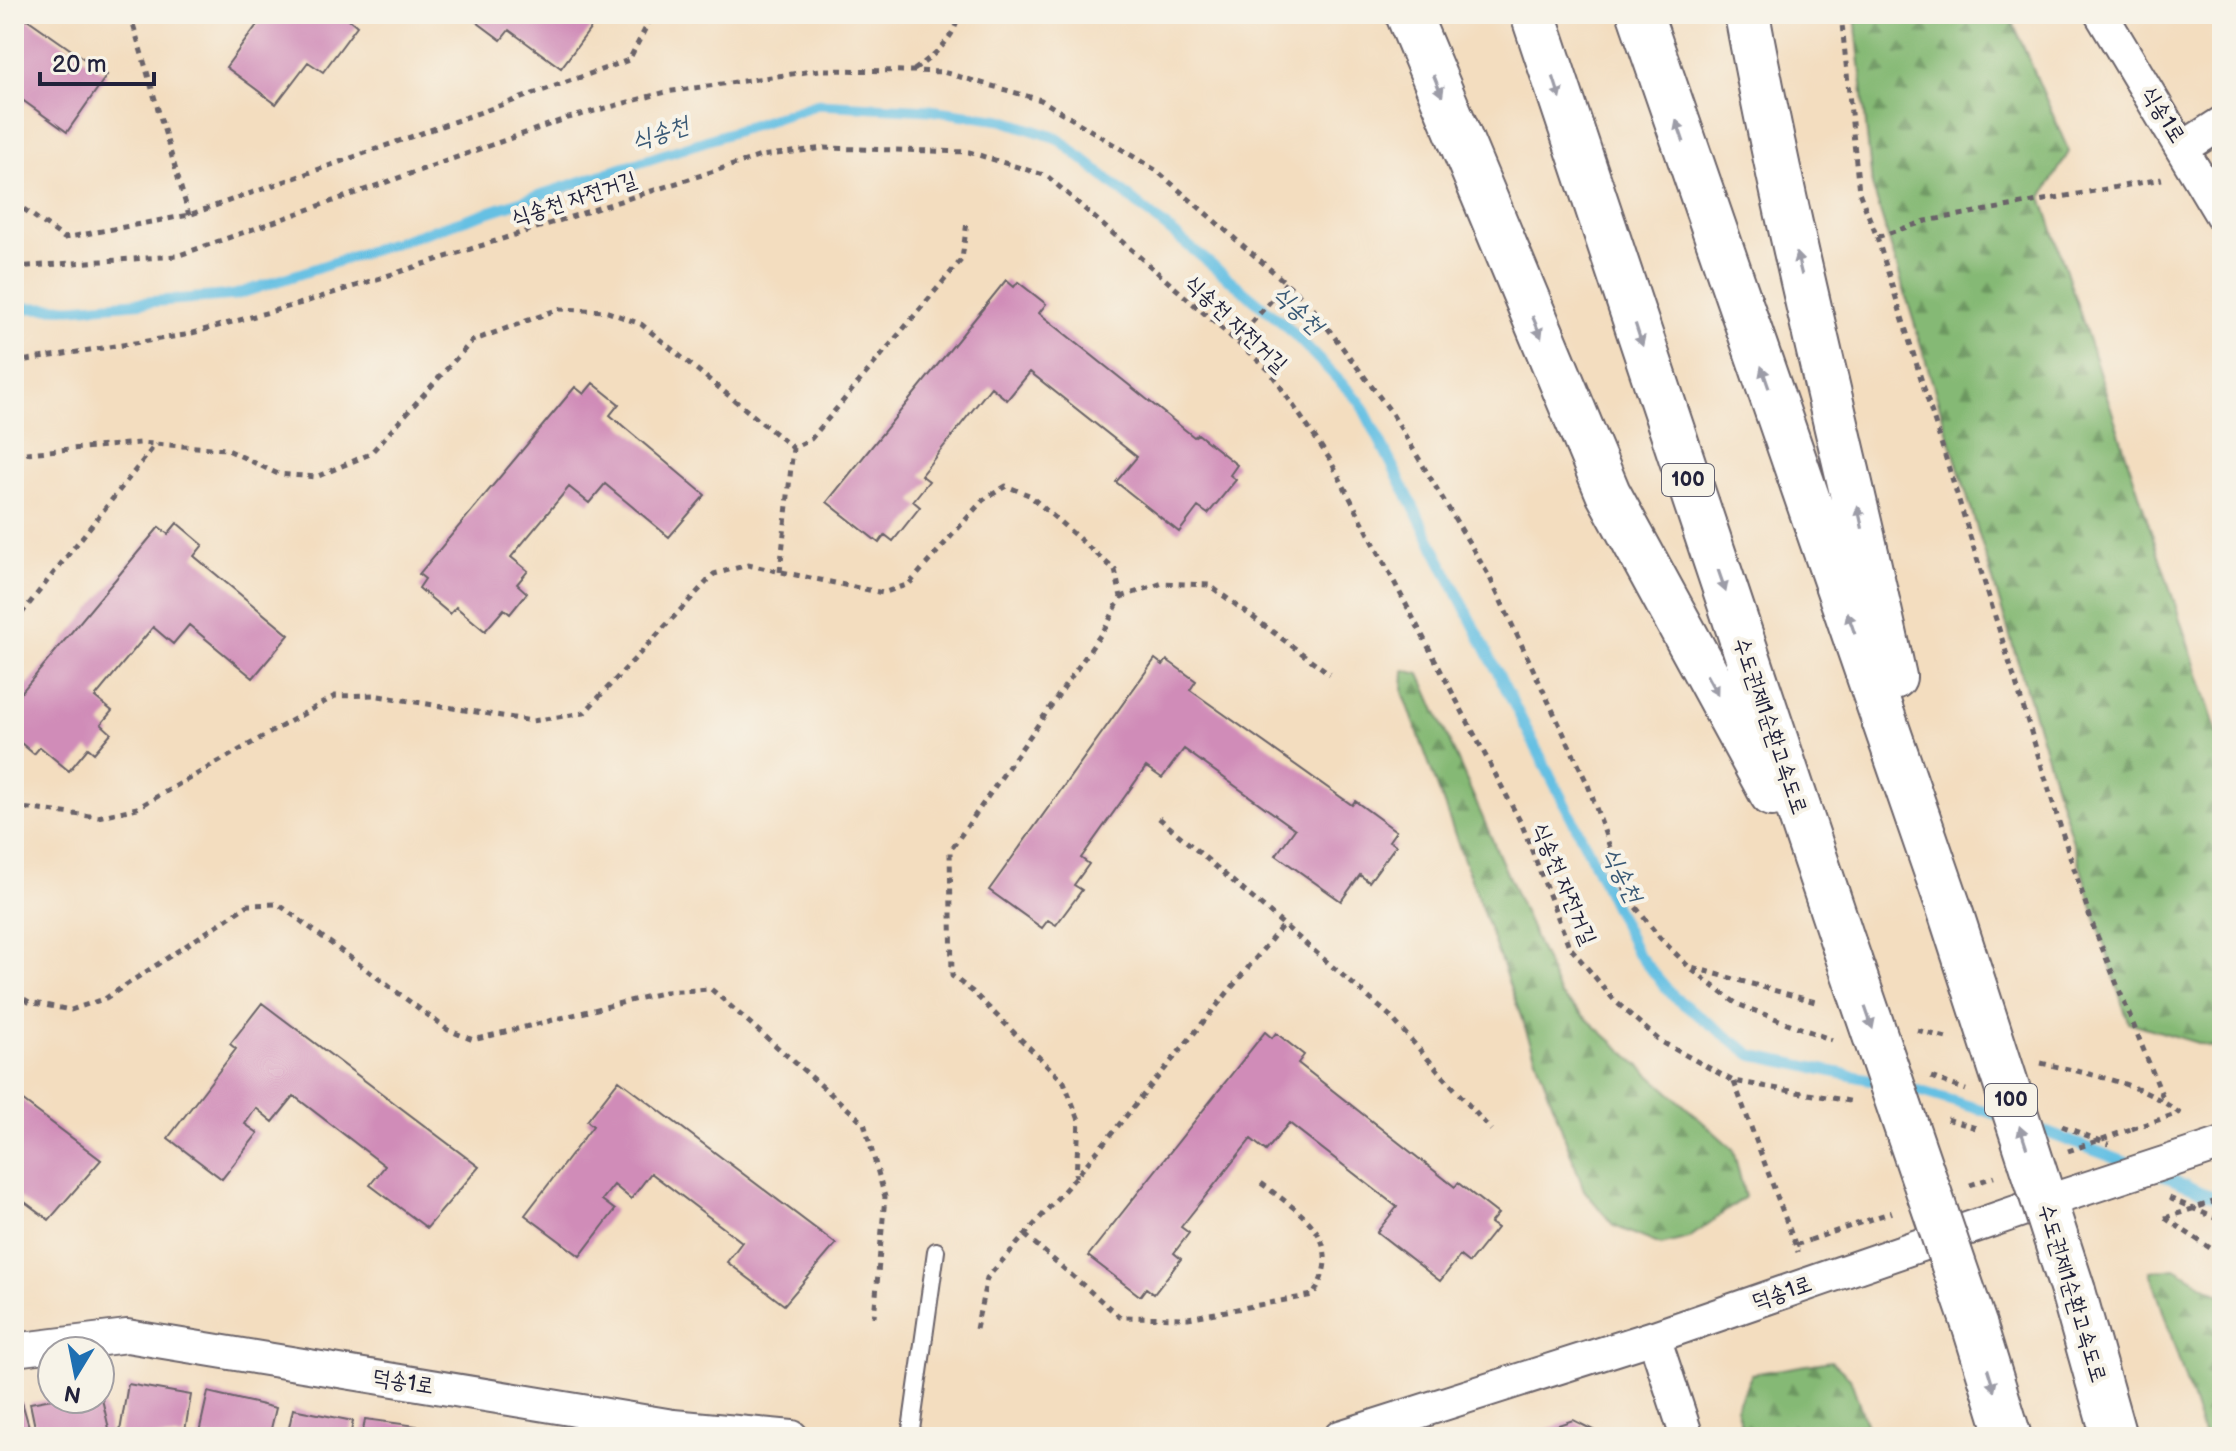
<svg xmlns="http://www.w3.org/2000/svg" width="2236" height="1451" font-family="'Balsamiq Sans','Poor Story',sans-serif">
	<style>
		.forest { fill: url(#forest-firs); stroke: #546e58; stroke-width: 2 }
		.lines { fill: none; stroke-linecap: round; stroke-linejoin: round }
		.stream { stroke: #65c0e3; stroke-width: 11 }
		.building { fill: #d08cb8 }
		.service-casing { stroke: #6b6369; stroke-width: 20 }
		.minor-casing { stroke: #6b6369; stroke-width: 36 }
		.motorway-casing { stroke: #6b6369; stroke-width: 48 }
		.path { stroke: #6b6369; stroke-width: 5; stroke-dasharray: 6 6; stroke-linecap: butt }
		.service { stroke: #fff; stroke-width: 16 }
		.minor { stroke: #fff; stroke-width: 32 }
		.motorway { stroke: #fff; stroke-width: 44 }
		.minor-bridge-casing { stroke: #6b6369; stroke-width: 36; stroke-linecap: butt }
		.motorway-bridge-casing { stroke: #6b6369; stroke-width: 48; stroke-linecap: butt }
		.path-bridge { stroke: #6b6369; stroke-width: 5; stroke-dasharray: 6 6; stroke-linecap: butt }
		.minor-bridge { stroke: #fff; stroke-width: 32 }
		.motorway-bridge { stroke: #fff; stroke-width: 44 }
		.oneway { fill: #9c9ca7 }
		.labels { text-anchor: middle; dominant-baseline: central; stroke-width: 8; stroke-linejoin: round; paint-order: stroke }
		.shield { fill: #f7f3e8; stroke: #62616f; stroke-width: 2 }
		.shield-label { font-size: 20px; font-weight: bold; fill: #22223b }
		.street-label { font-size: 22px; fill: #22223b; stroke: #f7f3e8 }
		.water-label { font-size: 24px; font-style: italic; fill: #395976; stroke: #f7f3e8 }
	</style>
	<defs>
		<pattern id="forest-firs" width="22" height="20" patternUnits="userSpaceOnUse" patternTransform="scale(2)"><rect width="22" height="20" fill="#85b974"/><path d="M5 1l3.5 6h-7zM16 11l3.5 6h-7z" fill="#6c9660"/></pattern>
	</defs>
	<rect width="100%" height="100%" fill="#f7f3e8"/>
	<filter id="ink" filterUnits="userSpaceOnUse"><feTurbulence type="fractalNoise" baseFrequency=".0125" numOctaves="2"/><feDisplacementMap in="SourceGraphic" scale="16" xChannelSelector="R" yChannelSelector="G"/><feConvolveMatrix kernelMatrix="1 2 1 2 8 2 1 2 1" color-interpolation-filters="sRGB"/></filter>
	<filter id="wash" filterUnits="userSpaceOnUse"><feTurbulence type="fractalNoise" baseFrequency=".006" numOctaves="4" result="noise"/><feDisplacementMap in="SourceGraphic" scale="32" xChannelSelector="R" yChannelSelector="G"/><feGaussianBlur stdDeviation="1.8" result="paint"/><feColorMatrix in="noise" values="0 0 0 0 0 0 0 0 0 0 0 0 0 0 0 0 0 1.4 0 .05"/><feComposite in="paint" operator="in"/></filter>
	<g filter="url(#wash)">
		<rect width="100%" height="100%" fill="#f3ddbf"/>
		<!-- forest -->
		<path class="forest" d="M1855 14H2009L2069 152 2042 197 2222 748V1046L2214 1048 2128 1022 1872 185Z
			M1404 670 1420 674 1560 995 1733 1149 1745 1197 1689 1238 1661 1245 1614 1226 1584 1190 1403 692Z
			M2175 1268 2222 1296V1437H2204L2150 1271Z
			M1831 1361 1850 1378 1871 1437H1745L1736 1408 1752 1374Z"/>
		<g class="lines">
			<!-- stream -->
			<path class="stream" d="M14 308H72L235 295 818 104 930 110 1002 120 1057 138 1285 325 1360 402 1586 846 1636 952 1674 997 1752 1055 1878 1081
				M1903 1086 2005 1117
				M2032 1127 2136 1166
				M2156 1173 2222 1200"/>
		</g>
		<g id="blocks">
			<!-- building -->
			<path class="building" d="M14 14H20L107 75 67 132 14 94Z
				M265 14H343L357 26 323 72 308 62 276 104 226 67Z
				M466 14H594L599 17 561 68 509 30 501 40Z
				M1006 280 1014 287 1018 282 1046 304 1039 313 1194 437 1198 434 1237 465 1230 475 1236 480 1208 514 1198 507 1179 532 1116 482 1137 457 1030 372 1007 400 991 387 921 475 929 481 913 501 920 507 893 541 885 535 879 543 827 502Z
				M593 383 619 404 610 415 705 495 669 537 605 484 589 503 569 487 511 557 528 571 517 584 527 593 510 614 504 609 485 631 456 607 450 614 419 588 425 579 419 574 575 387 584 394Z
				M177 523 203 545 194 556 289 635 253 678 189 625 173 644 153 627 95 697 112 711 101 724 111 733 94 753 88 748 69 771 40 747 34 754 14 737V701L159 527 168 534Z
				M1155 659 1163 665 1167 660 1196 681 1190 690 1352 805 1355 801 1396 831 1389 841 1396 845 1369 882 1360 875 1341 901 1276 855 1295 829 1184 749 1162 778 1146 767 1081 858 1089 864 1074 885 1082 890 1056 925 1048 920 1042 928 989 890Z
				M262 1003 479 1167 427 1228 370 1185 385 1166 294 1096 273 1122 256 1108 245 1124 258 1133 222 1179 168 1138 236 1049 230 1044Z
				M1265 1032 1272 1038 1276 1033 1304 1055 1298 1063 1455 1187 1458 1183 1498 1214 1490 1223 1497 1228 1469 1263 1460 1256 1440 1281 1377 1232 1397 1207 1289 1123 1266 1151 1251 1139 1181 1227 1189 1233 1174 1253 1181 1259 1154 1294 1146 1288 1140 1296 1088 1256Z
				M619 1080 836 1244 784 1305 727 1262 742 1242 651 1173 631 1199 614 1185 602 1200 615 1210 580 1256 525 1215 593 1126 587 1121Z
				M14 1094 101 1160 49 1220 14 1194Z
				M128 1384 191 1395 184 1437H119Z
				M208 1392 276 1408 269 1437H198Z
				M52 1399H102L111 1437H37L30 1403Z
				M22 1402 32 1437H14V1404Z
				M293 1409 353 1421 350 1437H287Z
				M365 1419 417 1426 416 1437H362Z
				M1573 1420 1607 1437H1533L1532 1434Z"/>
		</g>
	</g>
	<g filter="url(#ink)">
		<use href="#blocks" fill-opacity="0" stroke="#6b6369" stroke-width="2"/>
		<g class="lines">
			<!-- service casing -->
			<g class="service-casing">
				<path id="service" d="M910 1437 936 1251"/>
			</g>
			<!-- minor casing -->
			<g class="minor-casing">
				<path id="minor" d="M2101 14 2222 216
					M2183 148 2222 123
					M1654 1337 1687 1437
					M14 1350 127 1336 673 1426 792 1437
					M1340 1437 1654 1337 2051 1200"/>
			</g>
			<!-- motorway casing -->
			<g class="motorway-casing">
				<path id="motorway" d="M1408 14 1608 493 1772 794
					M1533 14 1844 945
					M1640 14 1949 908
					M1747 14C1788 237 1846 456 1894 677
					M2073 1291 2114 1437
					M1974 1324 2009 1437"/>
			</g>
			<!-- path -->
			<path class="path" d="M130 14 189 215
				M1841 14 1859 192 1877 237 1926 221 2162 179
				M914 70C934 55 954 40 959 14
				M14 202 64 238 189 215 629 60 653 14
				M1877 237 2063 835 2092 923 2164 1100
				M14 267 177 256 565 119 666 92 820 70 912 71 943 72 1041 100 1157 171 1308 302 1391 412 1489 576 1588 785 1627 896 1660 938 1688 966 1819 1003
				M1236 341 1286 283
				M14 362 185 335 302 303 761 156 825 148 969 152 1047 176 1269 370 1329 458 1522 825 1569 946 1614 1000 1660 1041 1733 1081 1855 1102
				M14 454 140 443 226 449 278 474 316 477 370 454 472 341 559 309 605 311 641 324 793 448 811 439 962 259 967 222
				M780 572 793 448
				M1121 597 1163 583 1209 585 1330 674
				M14 623 156 444
				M14 807 98 817 137 808 335 696 373 695 532 721 584 713 714 574 748 565 883 593 909 584 983 500 1006 486 1029 495 1115 570 1121 597 1106 627 950 851 952 976 973 992 1064 1082 1079 1120 1076 1177
				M1159 818 1389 1015 1491 1130
				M1692 970 1737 1004 1832 1040
				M14 993 29 1002 71 1010 106 998 248 905 278 904 448 1030 473 1040 665 992 711 989 864 1123 885 1197 874 1317
				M1917 1030 1950 1039
				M2041 1063C2088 1074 2141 1082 2179 1113L2131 1129
				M1931 1077 1966 1090
				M1734 1082 1798 1252
				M1947 1119 1976 1128
				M2062 1126 2109 1144
				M2169 1198 2222 1221
				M2165 1218 2222 1256
				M1025 1235 1120 1317 1188 1318 1313 1295C1347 1239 1303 1215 1261 1183
				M1796 1245 1810 1240
				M976 1329 987 1278 1076 1177 1283 925"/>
			<!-- service -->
			<use href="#service" class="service"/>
			<!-- minor -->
			<use href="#minor" class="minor"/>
			<!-- motorway -->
			<use href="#motorway" class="motorway"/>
			<!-- minor-bridge casing -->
			<g class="minor-bridge-casing">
				<path id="minor-bridge" d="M2051 1200 2222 1144"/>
			</g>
			<!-- motorway-bridge casing -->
			<g class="motorway-bridge-casing">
				<path id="motorway-bridge" d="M1949 908 2073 1291
					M1844 945 1974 1324"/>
			</g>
			<!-- path-bridge -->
			<path class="path-bridge" d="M2068 1151 2131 1129
				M1970 1185 1994 1177
				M2165 1218 2222 1199
				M1810 1240 1892 1212"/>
			<!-- minor-bridge -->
			<use href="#minor-bridge" class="minor-bridge"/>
			<!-- motorway-bridge -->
			<use href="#motorway-bridge" class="motorway-bridge"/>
		</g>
		<!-- one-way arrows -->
		<defs><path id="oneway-solid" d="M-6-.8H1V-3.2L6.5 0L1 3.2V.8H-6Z" transform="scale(2)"/></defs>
		<g class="oneway">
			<use href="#oneway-solid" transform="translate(1438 86) rotate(68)"/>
			<use href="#oneway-solid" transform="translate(1557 88) rotate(72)"/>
			<use href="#oneway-solid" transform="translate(1680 131) rotate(-109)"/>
			<use href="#oneway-solid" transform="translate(1799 264) rotate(-104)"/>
			<use href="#oneway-solid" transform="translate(1537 327) rotate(67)"/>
			<use href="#oneway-solid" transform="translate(1639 335) rotate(72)"/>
			<use href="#oneway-solid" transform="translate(1765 377) rotate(-109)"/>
			<use href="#oneway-solid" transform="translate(1860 517) rotate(-102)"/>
			<use href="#oneway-solid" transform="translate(1722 581) rotate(71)"/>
			<use href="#oneway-solid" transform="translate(1851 623) rotate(-109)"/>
			<use href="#oneway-solid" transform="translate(1712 685) rotate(61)"/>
			<use href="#oneway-solid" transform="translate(1869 1018) rotate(71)"/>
			<use href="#oneway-solid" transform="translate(2023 1137) rotate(-108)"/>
			<use href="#oneway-solid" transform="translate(1991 1380) rotate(73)"/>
		</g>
	</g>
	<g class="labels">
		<!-- shield labels -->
		<g class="shield">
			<rect x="1662" y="464" width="52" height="32" rx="6"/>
			<rect x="1985" y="1084" width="52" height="32" rx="6"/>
		</g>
		<g class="shield-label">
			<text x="1688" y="480">100</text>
			<text x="2011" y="1100">100</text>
		</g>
		<!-- street labels -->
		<g class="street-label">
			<text transform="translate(2163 115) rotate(58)">식송1로</text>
			<text transform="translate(574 199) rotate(-18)">식송천 자전거길</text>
			<text transform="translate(1236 324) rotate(43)">식송천 자전거길</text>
			<text transform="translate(1770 726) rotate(71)">수도권제1순환고속도로</text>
			<text transform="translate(1564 884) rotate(67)">식송천 자전거길</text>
			<text transform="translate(1782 1293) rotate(-19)">덕송1로</text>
			<text transform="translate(2072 1293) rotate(73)">수도권제1순환고속도로</text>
			<text transform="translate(403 1382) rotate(9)">덕송1로</text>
		</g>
		<!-- water labels -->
		<g class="water-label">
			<text transform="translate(660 133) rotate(-18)">식송천</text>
			<text transform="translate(1298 310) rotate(43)">식송천</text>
			<text transform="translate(1622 875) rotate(63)">식송천</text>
		</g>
	</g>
	<!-- margin -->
	<rect width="2236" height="1451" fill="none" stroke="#f7f3e8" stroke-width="48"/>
	<!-- north arrow -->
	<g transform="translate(76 1375) rotate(190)"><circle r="38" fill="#f7f3e8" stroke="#a29fa3" stroke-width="2"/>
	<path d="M0-6L14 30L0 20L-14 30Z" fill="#1f6fb2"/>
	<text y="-12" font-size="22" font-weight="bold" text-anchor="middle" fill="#22223b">N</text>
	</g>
	<!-- scale -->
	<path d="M40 72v12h114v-12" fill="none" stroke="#22223b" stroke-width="4"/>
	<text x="52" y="72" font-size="24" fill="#22223b" stroke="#f7f3e8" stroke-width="6" paint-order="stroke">20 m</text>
</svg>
